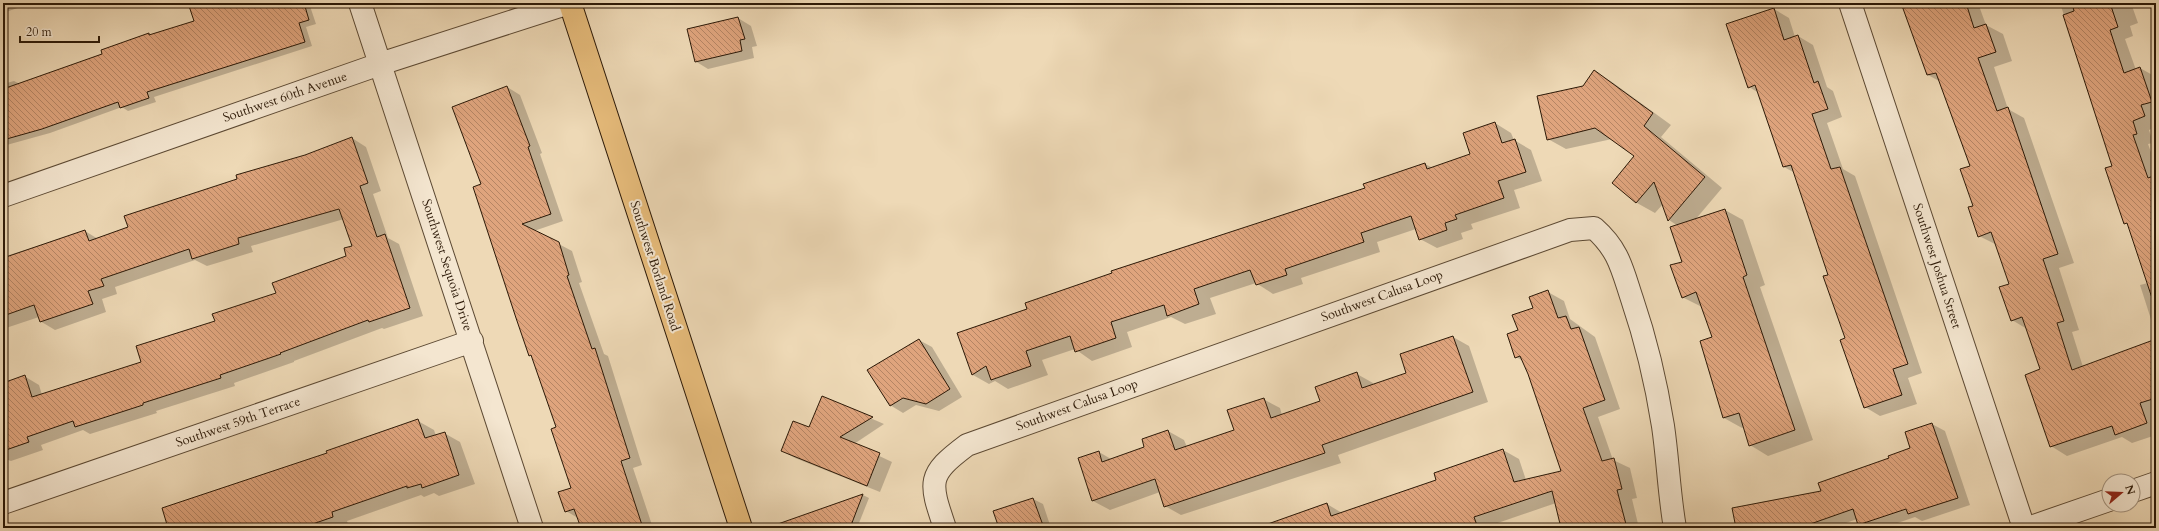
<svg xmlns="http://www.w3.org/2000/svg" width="2159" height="531" font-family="Cardo,serif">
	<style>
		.shadow { fill: #0003 }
		.building { fill: url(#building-back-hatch); stroke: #2c1907 }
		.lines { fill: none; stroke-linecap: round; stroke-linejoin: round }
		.minor-casing { stroke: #5c4933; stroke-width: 24 }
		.major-casing { stroke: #2c1907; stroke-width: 24 }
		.minor { stroke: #f4e6d0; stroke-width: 22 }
		.major { stroke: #e7bc7b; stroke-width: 22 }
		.labels { text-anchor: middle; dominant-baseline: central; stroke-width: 4; stroke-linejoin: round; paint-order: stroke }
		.street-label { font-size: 13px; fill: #2c1907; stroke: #f4e6d0 }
	</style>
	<defs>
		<pattern id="building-back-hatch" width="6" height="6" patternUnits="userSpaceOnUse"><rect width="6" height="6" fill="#dfa47d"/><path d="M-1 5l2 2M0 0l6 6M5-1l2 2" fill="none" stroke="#b58564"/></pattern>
	</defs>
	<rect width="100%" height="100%" fill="#eed9b6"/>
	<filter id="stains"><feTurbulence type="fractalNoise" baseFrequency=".005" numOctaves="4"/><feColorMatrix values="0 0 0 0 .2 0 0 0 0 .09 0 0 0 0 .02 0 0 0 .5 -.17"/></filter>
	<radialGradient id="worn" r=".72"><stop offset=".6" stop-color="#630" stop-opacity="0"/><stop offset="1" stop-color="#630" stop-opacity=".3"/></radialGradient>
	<!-- shadow -->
	<path class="shadow" d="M3 3H32L3 13Z
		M189 3H309L316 24 306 27 312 46 154 97 156 102 128 111 122 107 50 133 3 146V84L14 81 20 84 103 54 149 34 151 36 195 21Z
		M1903 3H1978L1986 25 2003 34 2012 61 1994 67 2008 109 2024 118 2074 263 2059 268 2079 330 2072 332 2083 367 2156 340V435L2132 443 2122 437 2067 456 2051 446 2041 370 2027 329 2012 320 2011 285 1997 245 1979 236 1974 206 1972 166 1941 82 1928 75Z
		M2060 3H2131L2138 23 2130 26 2133 36 2125 39 2136 70 2140 68 2156 77V127L2149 130 2153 143 2148 144 2156 166V335L2140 285 2148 283 2129 225 2125 223 2113 167Z
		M1774 9 1789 18 1795 37 1798 36 1813 45 1827 87 1833 91 1842 117 1827 123 1843 169 1855 176 1922 373 1908 378 1917 404 1880 416 1865 407 1829 275 1795 173 1784 167 1759 93 1749 87Z
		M738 18 751 26 757 46 752 47 754 58 708 69 695 61Z
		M1594 71 1612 82 1671 125 1661 137 1722 188 1695 220 1725 210 1743 220 1765 285 1760 287 1813 440 1768 456 1750 445 1744 427 1742 428 1724 418 1701 342 1713 337 1702 307 1682 297 1683 262 1678 226 1669 220 1663 204 1655 213 1637 203 1613 183 1635 156 1612 139 1566 149 1548 139Z
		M507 87 520 95 542 153 540 154 563 221 534 231 572 251 582 282 579 283 604 354 608 356 642 465 633 468 653 528H582L578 518 566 511 572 488 557 427 533 357 530 355 483 185Z
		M1495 123 1511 133 1514 140 1531 150 1542 181 1514 190 1520 208 1471 224 1473 229 1461 233 1463 239 1437 248 1420 239 1416 229 1377 242 1380 252 1301 278 1303 284 1273 294 1256 283 1210 298 1216 314 1185 324 1171 317 1127 332 1132 347 1092 361 1075 349 1042 360 1048 375 1008 389 995 381 989 384 973 375 958 333 1366 188 1425 164 1433 168 1472 155Z
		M352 138 366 147 381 191 373 194 388 238 399 244 423 316 384 329 382 328 294 361V362L234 383 235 386 156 411 157 413 90 434 83 430 41 445 43 450 11 461 8 460 3 461V384L24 376 39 385 42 395 142 363 216 322 277 293 348 256 353 246 344 219 251 246 253 252 207 266 195 260 115 287 117 294 102 299 106 312 55 330 40 321 39 317 3 329V257L85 231 98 239Z
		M1548 292 1564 301 1570 319 1595 337 1620 409 1598 417 1613 460 1630 468 1637 498 1632 499 1639 528H1562L1556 503 1489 526 1490 528H1258L1327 504 1342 513 1438 481 1503 450 1519 459 1526 480 1562 472 1529 374 1523 361 1516 357 1519 331Z
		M1453 337 1469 346 1488 402 1338 455 1341 463 1181 515 1165 506 1160 492 1110 510 1093 501 1080 458 1099 452 1111 459 1145 448 1168 431 1184 440 1187 447 1235 430 1263 399 1280 408 1282 415 1322 402 1357 374 1373 383 1374 386 1407 374Z
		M919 340 932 347 962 397 939 411 916 405 903 413 890 405Z
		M822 397 884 424 854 444 892 462 880 492 795 458 782 451 809 429Z
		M418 421 434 430 436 436 444 433 460 442 475 484 439 496 434 493 424 497 421 495 347 521 349 526 343 528H168L328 454Z
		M1932 424 1945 431 1970 505 1922 521 1915 517 1883 528H1865L1859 524 1857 519 1832 528H1737L1822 492 1911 449Z
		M863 495 869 498 857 528H817L812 513Z
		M1033 499 1043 504 1051 528H1000Z
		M886 524 893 528H874Z"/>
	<!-- building -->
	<path class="building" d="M188 3H304L309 20 299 23 305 42 147 92 149 98 120 108 118 102 42 129 3 140V89L102 54 101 50 149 33V35L194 21Z
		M1901 3H1966L1974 28 1986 24 1996 52 1978 58 1997 111 2008 107 2058 254 2043 259 2064 321 2057 323 2072 370 2156 339V398L2140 403 2147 423 2115 435 2112 426 2050 447 2025 375 2040 369 2022 317 2011 321 1999 287 2009 284 1991 232 1978 237 1968 207 1973 206 1960 169 1970 166 1936 73 1927 75Z
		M2072 3H2110L2118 27 2110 30 2124 73 2140 67 2152 102 2141 105 2145 116 2133 121 2137 134 2133 135 2148 178 2156 175V297L2152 298 2127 223 2124 224 2105 168 2112 166 2063 15 2074 11Z
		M1774 8 1784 40 1798 35 1814 83 1818 81 1828 109 1812 114 1831 169 1840 167 1908 364 1893 369 1902 395 1864 408 1840 340 1845 338 1823 276 1828 275 1791 165 1783 167 1755 85 1748 88 1726 24Z
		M738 17 745 39 740 40 742 51 695 62 687 29Z
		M1594 70 1653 113 1644 126 1705 177 1668 221 1654 182 1636 203 1612 183 1634 156 1595 128 1547 140 1537 96 1583 86Z
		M507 86 530 146 528 147 551 214 522 224 559 242 569 275 567 276 592 349 595 348 630 458 621 461 643 528H581L574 509 565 512 558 492 571 488 551 429 556 427 531 355 529 356 516 318 473 187 481 184 452 107Z
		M1495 122 1502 143 1515 139 1526 172 1498 181 1504 198 1455 215 1457 219 1445 223 1447 230 1419 240 1411 216 1361 233 1364 242 1285 269 1287 275 1256 285 1250 270 1194 289 1199 304 1167 316 1164 305 1111 322 1116 338 1075 352 1070 336 1026 351 1031 366 991 380 986 366 972 375 957 333 1027 309 1025 303 1112 273 1111 271 1365 188 1363 184 1425 163 1427 169 1470 154 1463 133Z
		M352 137 368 183 360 186 377 237 385 234 410 308 369 322 368 320 280 353 281 354 220 375 221 378 143 403V405L75 427 73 421 27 437 29 442 3 451V383L25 375 32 397 141 362 136 346 215 321 212 314 276 293 272 283 346 256 344 248 352 246 339 209 238 238 239 244 192 259 189 249 101 279 104 286 88 291 93 304 40 322 34 305 3 316V258L85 230 89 241 128 227 124 216 237 179 236 175 305 155Z
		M1725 209 1747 275 1743 277 1795 430 1749 446 1739 413 1723 418 1700 341 1712 337 1696 292 1682 298 1670 265 1682 262 1670 227Z
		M1548 290 1558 318 1566 316 1571 329 1579 327 1605 400 1583 408 1602 461 1614 458 1622 489 1617 490 1627 528H1561L1552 491 1474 517 1478 528H1266L1265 525 1327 503 1331 516 1436 480 1434 473 1503 449 1514 482 1561 471 1528 374 1520 356 1515 358 1507 334 1518 330 1512 315 1533 308 1529 297Z
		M1453 336 1473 392 1322 445 1325 453 1164 507 1155 479 1092 501 1078 458 1099 451 1102 462 1144 447 1142 439 1168 430 1175 450 1234 430 1227 410 1264 398 1271 418 1320 401 1315 387 1357 372 1362 388 1406 373 1400 354Z
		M919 339 950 389 926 404 903 398 890 406 867 370Z
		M822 396 873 417 840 437 880 453 867 486 781 451 793 421 809 427Z
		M418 419 425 438 445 432 459 475 422 488 421 484 407 488V486L332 512 333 517 301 528H168L162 508 327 453 326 451Z
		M1932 423 1958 498 1908 514 1906 509 1858 525 1853 509 1799 528H1736L1732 508 1821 491 1818 483 1889 458 1888 456 1910 448 1905 432Z
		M863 494 850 528H775V525Z
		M1033 498 1044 528H999L993 511Z"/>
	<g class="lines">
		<!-- minor casing -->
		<g class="minor-casing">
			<path id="minor" d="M360 3 532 528
				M1850 3 2024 528
				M3 196 380 64 569 3
				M2133 491 2156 483
				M3 503 472 341
				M945 528C929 481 927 475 967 445L1570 230 1594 228C1619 250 1622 269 1632 299 1646 340 1656 382 1663 426 1668 460 1669 494 1675 528
				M2028 528 2109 500"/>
		</g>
		<!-- major casing -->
		<g class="major-casing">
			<path id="major" d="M570 3 741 528"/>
		</g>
		<!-- minor -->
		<use href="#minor" class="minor"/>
		<!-- major -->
		<use href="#major" class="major"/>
	</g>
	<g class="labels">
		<!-- street labels -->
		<g class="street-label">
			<text transform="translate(285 97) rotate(-19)">Southwest 60th Avenue</text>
			<text transform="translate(447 265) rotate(72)">Southwest Sequoia Drive</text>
			<text transform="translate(655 266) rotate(72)">Southwest Borland Road</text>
			<text transform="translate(1937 266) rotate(72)">Southwest Joshua Street</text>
			<text transform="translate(1382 296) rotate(-20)">Southwest Calusa Loop</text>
			<text transform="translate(1077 405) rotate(-20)">Southwest Calusa Loop</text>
			<text transform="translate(238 422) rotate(-19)">Southwest 59th Terrace</text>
		</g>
	</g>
	<!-- margin -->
	<rect width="2159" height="531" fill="none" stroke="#eed9b6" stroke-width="16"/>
	<rect x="4" y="4" width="2151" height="523" fill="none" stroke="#2c1907" stroke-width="2"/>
	<rect x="8" y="8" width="2143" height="515" fill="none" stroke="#2c1907"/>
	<!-- north arrow -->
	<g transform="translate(2121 493) rotate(71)"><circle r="19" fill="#f4e6d0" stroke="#a49480"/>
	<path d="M0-3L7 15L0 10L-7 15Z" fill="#8f2418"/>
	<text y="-6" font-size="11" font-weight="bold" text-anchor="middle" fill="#2c1907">N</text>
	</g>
	<!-- scale -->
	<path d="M20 36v6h79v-6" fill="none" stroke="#2c1907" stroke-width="2"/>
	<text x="26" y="36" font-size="12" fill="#2c1907" stroke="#f4e6d0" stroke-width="3" paint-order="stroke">20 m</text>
	<rect width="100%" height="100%" filter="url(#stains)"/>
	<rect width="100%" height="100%" fill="url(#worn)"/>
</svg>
